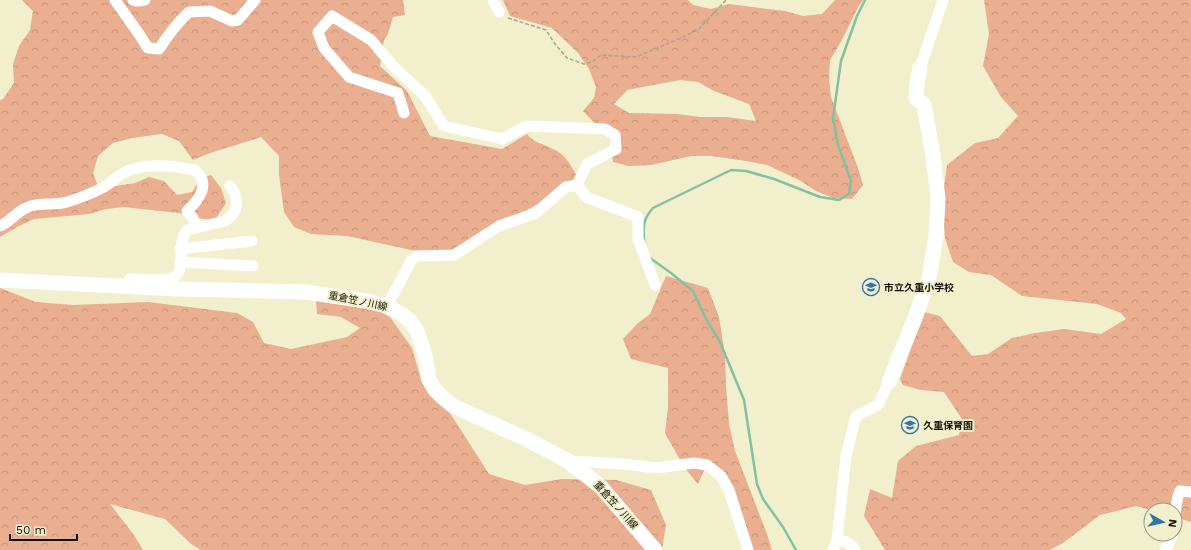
<svg xmlns="http://www.w3.org/2000/svg" width="1191" height="550" font-family="'Work Sans','Noto Sans JP',sans-serif">
	<style>
		.forest { fill: url(#forest-crowns); fill-rule: evenodd }
		.lines { fill: none; stroke-linecap: round; stroke-linejoin: round }
		.stream { stroke: #83c2a1; stroke-width: 2.5 }
		.path { stroke: #aaa78c; stroke-width: 1.5; stroke-dasharray: 4 2; stroke-linecap: butt }
		.street { stroke: #fff; stroke-width: 11 }
		.secondary { stroke: #fff; stroke-width: 15 }
		.labels { text-anchor: middle; dominant-baseline: central; stroke-width: 4; stroke-linejoin: round; paint-order: stroke }
		.poi-label { font-size: 10px; font-weight: bold; fill: #131206; stroke: #f2efcd; text-anchor: start }
		.street-label { font-size: 10px; fill: #131206; stroke: #f2efcd }
	</style>
	<defs>
		<pattern id="forest-crowns" width="20" height="18" patternUnits="userSpaceOnUse"><rect width="20" height="18" fill="#eaae91"/><path d="M2 6a3 3 0 1 1 6 0M12 15a3 3 0 1 1 6 0" fill="none" stroke="#c8957c"/></pattern>
	</defs>
	<rect width="100%" height="100%" fill="#f2efcd"/>
	<!-- forest -->
	<path class="forest" d="M22 0H135V7L149 0H403L405 15 393 17 388 34 384 40 380 66 407 91 430 136 502 149 527 134C537 145 540 142 551 148 564 153 570 163 576 175L567 192 545 200 529 209 515 219 449 251 430 252 411 250 347 236 311 234 294 227 284 212 279 175V156L261 137C238 145 215 150 193 160L179 141 162 134 132 138 113 143 98 156 93 173 98 186H116L135 183 149 177 164 181 177 195 192 192 201 178 211 175 221 188 226 203 215 220 196 218 179 213 124 207 106 209 89 214 34 219 17 227 0 237V100L3 99 14 83 13 64 19 46 30 30 33 11Z
		M503 0H688L693 5 711 9 729 4 785 11 803 16 822 14 835 0H863L858 7 842 40 830 60 829 79 831 97 858 168 863 185 852 199 833 198 816 191 799 180 767 165 746 161 712 156H691L651 165 629 166 613 162 611 140 583 111 594 98 596 87 589 69 578 53 552 28 510 16ZM680 80 698 82 714 91 749 104 756 121 727 117H700L678 114 629 113 614 104 627 90Z
		M984 0H1191V522L1175 517V510H1151L1136 506 1100 515 1063 543 1050 550H885L864 516 870 489 892 498 898 461 916 446 959 435 962 419 944 392 921 390 903 385 900 379 924 312 940 316 972 356 988 354 1012 338 1035 333 1064 329 1101 334 1126 319 1121 313 1097 304 1022 296 991 275 969 272 953 262 945 238 942 202 947 165 975 143 998 138 1018 116 1001 97 983 66 989 34Z
		M666 276 708 288 719 317 725 355 726 386 729 424 735 451 767 534 772 550H742L743 547 731 492 707 463 698 484 684 467 665 433 668 407V368L631 359 623 339 637 324 650 314Z
		M0 288 36 302 73 305 148 302 237 313 253 322 264 343 291 349 347 337 360 328 341 317 317 314 316 299 357 300 390 317 412 348 422 383 448 410 489 474 525 485 562 479 616 480 651 490 666 525 662 550H201L191 544 165 519 110 504 134 535 143 550H0Z"/>
	<g class="lines">
		<!-- stream -->
		<path class="stream" d="M644 242C643 226 643 219 653 208L731 170 746 171 774 179 820 197 839 200 849 194 851 181 838 145 833 118 841 61 857 16 865 0
			M650 258 671 273 693 291 706 319 720 342 744 400 757 484 763 499 783 527 796 550"/>
		<!-- path -->
		<path class="path" d="M508 18 546 30 555 44 567 58 584 64 592 62 601 55 636 57 681 38 699 29 726 0"/>
		<!-- street -->
		<path class="street" d="M115 0 139 34 148 48 159 49C168 35 177 23 189 12L210 11 232 21 238 20 255 0
			M133 0 138 1 145 0
			M493 0 499 12
			M920 68 943 0
			M404 113 398 93 349 77 324 48 318 32 332 16 371 40 394 67 425 96 444 126 502 139 527 126 605 129 615 135 616 149 587 164 577 185
			M0 226C10 222 17 211 28 207 40 202 54 206 67 202 80 198 93 193 104 187 114 181 121 172 133 169 152 163 174 166 194 170 212 183 199 200 187 211L193 218 197 228
			M180 249 252 241
			M180 262 253 266
			M124 286 130 279C142 279 156 281 168 279 190 276 174 247 187 230L225 221C239 212 240 199 230 186
			M387 306 411 261 417 256 454 255 499 226 536 213 566 187 577 185 586 197 638 217V239L655 285
			M568 461 624 464 656 468 694 463 707 465 721 476 729 490 748 550
			M1175 513 1178 496 1180 491 1191 492
			M837 540 847 542 856 550
			M833 550 837 540 846 456 856 416 878 405 889 382
			M1165 550 1169 544 1172 534"/>
		<!-- secondary -->
		<path class="secondary" d="M0 280 178 289 306 292 366 301 387 306 403 315 411 322 417 331 425 355 429 380 435 390 442 397 453 406 526 439 568 461 601 487 655 550
			M889 382 915 318 929 278 936 237 938 199 933 155 924 105 916 98 917 83 920 68"/>
	</g>
	<!-- icons -->
	<defs>
		<g id="school-ring" transform="scale(0.9)"><circle r="9.5" fill="#f2efcd" stroke="#3074a9" stroke-width="1.5"/><path d="M0-5L7-2L0 1L-7-2ZM-4 1L0 2.5L4 1V4Q0 6-4 4Z" fill="#3074a9"/></g>
	</defs>
	<g fill-rule="evenodd">
		<use href="#school-ring" x="871" y="287"/>
		<use href="#school-ring" x="910" y="425"/>
	</g>
	<g class="labels">
		<!-- poi labels -->
		<g class="poi-label">
			<text x="884" y="287">市立久重小学校</text>
			<text x="923" y="425">久重保育園</text>
		</g>
		<!-- street labels -->
		<g class="street-label">
			<text transform="translate(358 301) rotate(12)">重倉笠ノ川線</text>
			<text transform="translate(616 505) rotate(48)">重倉笠ノ川線</text>
		</g>
	</g>
	<!-- north arrow -->
	<g transform="translate(1163 522) rotate(98)"><circle r="19" fill="#f2efcd" stroke="#99977d"/>
	<path d="M0-3L7 15L0 10L-7 15Z" fill="#3074a9"/>
	<text y="-6" font-size="11" font-weight="bold" text-anchor="middle" fill="#131206">N</text>
	</g>
	<!-- scale -->
	<path d="M10 534v6h67v-6" fill="none" stroke="#131206" stroke-width="2"/>
	<text x="16" y="534" font-size="12" fill="#131206" stroke="#f2efcd" stroke-width="3" paint-order="stroke">50 m</text>
</svg>
